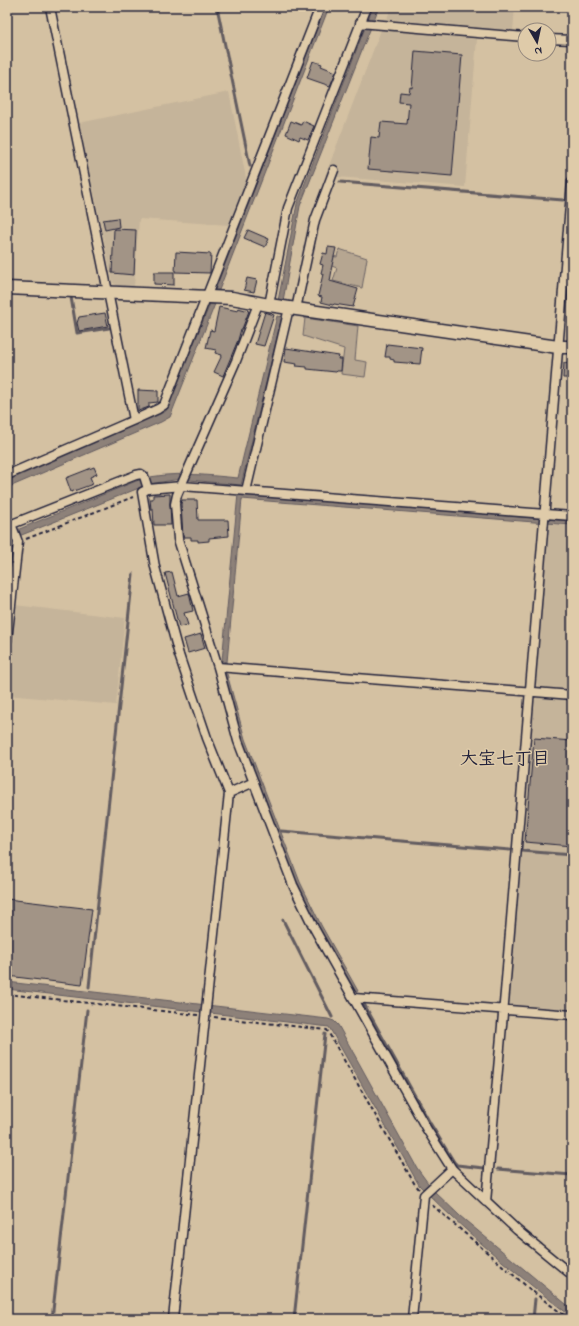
<svg xmlns="http://www.w3.org/2000/svg" width="579" height="1326" font-family="'Indie Flower','Klee One',sans-serif">
	<style>
		.built { fill: #c5b49a }
		.green { fill: #b6a691; stroke: #6c6466 }
		.water { fill: #8d8179; stroke: #625b60 }
		.lines { fill: none; stroke-linecap: round; stroke-linejoin: round }
		.stream { stroke: #625b60; stroke-width: 3 }
		.building { fill: #a29486; stroke: #22223b }
		.street-casing { stroke: #22223b; stroke-width: 11 }
		.secondary-casing { stroke: #22223b; stroke-width: 15 }
		.path { stroke: #22223b; stroke-width: 2; stroke-dasharray: 4 3; stroke-linecap: butt }
		.street { stroke: #dfcba9; stroke-width: 8 }
		.secondary { stroke: #dfcba9; stroke-width: 12 }
		.labels { text-anchor: middle; dominant-baseline: central; stroke-width: 3; stroke-linejoin: round; paint-order: stroke }
		.neighbourhood-label { font-size: 18px; font-weight: bold; fill: #22223b; stroke: #dfcba9 }
	</style>
	<rect width="100%" height="100%" fill="#d4c1a2"/>
	<filter id="ink" filterUnits="userSpaceOnUse"><feTurbulence type="fractalNoise" baseFrequency=".025" numOctaves="2"/><feDisplacementMap in="SourceGraphic" scale="8" xChannelSelector="R" yChannelSelector="G"/><feConvolveMatrix kernelMatrix="1 2 1 2 8 2 1 2 1" color-interpolation-filters="sRGB"/></filter>
	<g filter="url(#ink)">
		<!-- built -->
		<path class="built" d="M391 7H515L513 31 387 19Z
			M381 30 477 39 465 187 325 176Z
			M229 92 247 183 229 225 139 219 134 287H120L113 283 79 123Z
			M572 229V304H567Z
			M549 524 572 525V690L539 687 535 683Z
			M15 605 125 618 116 705 7 695V679Z
			M538 698 572 700V1010L512 1006 508 1001 533 701Z"/>
		<!-- green -->
		<path class="green" d="M339 249 367 258 362 288 333 281 337 268 329 265 331 256 337 257Z
			M305 318 358 326 355 360 367 362 365 377 341 374 344 349 303 336Z"/>
		<!-- water -->
		<path class="water" d="M325 7H329L219 290H215Z
			M373 7H379L300 206 283 301H278L297 204Z
			M210 304H215L170 417 161 422 7 488V481L158 415 166 411Z
			M277 316 282 317 241 485 180 479 149 484 19 536 7 544V536L17 530 141 479C173 471 205 475 238 478Z
			M238 494 572 521V525L242 499 227 662 222 661Z
			M224 674H227L245 739 300 882 321 925 358 991 356 992 318 926 297 883 242 741Z
			M7 982 328 1019 334 1021 338 1025 417 1168 433 1190 460 1216 572 1309V1317C521 1278 471 1237 425 1191L419 1185 329 1027 7 989Z"/>
		<g class="lines">
			<!-- stream -->
			<path class="stream" d="M217 7 250 166
				M340 182 563 200
				M71 297 77 333 109 328
				M281 831 510 850
				M522 851 572 855
				M283 920 332 1017
				M89 987 133 574
				M364 1004 430 1123 454 1162 457 1165 484 1168
				M498 1169 572 1175
				M52 1319 87 1010
				M294 1319 325 1034
				M533 1319 535 1299"/>
		</g>
		<!-- building -->
		<path class="building" d="M415 51 462 55 452 176 368 169 371 137 379 138 381 122 407 124 409 103 399 102 400 92 409 93 410 87 412 88Z
			M313 61 322 64 321 66 336 72 330 86 307 78Z
			M291 121 301 125 303 121 314 126 308 140 300 137 299 140 286 134Z
			M118 218 119 227 105 230 103 220Z
			M114 229 136 230 134 275 112 273Z
			M248 230 269 239 265 247 244 238Z
			M328 247 336 248 331 270H332L330 281 358 289 353 307 334 304 333 305 321 302 322 297 318 296 323 274 321 273 323 265 320 264 323 253 327 254Z
			M176 252 211 254 210 273 175 272Z
			M154 272H174V285L154 284Z
			M247 278 257 280 254 292 244 290Z
			M219 307 238 311V308L249 311 242 329H241L238 340 223 376 214 372 222 355 215 353 216 350 206 348 210 330 214 331Z
			M265 312 274 315 264 346 255 344Z
			M105 313 108 326 79 331 77 323 79 317Z
			M387 344 422 348 420 364 394 362V360L390 359V357H385Z
			M286 348 339 356 338 359H342L341 371H337L336 372 307 369V367L296 366 297 364 284 362Z
			M564 363 572 364V378H563Z
			M138 390 158 391V402L149 403V407L138 411Z
			M94 467 97 474 90 477 93 484 71 492 66 478Z
			M170 494V504L171 525H154L153 509H151L150 499H153V495Z
			M182 500H197L198 520H228L229 536 209 538V541L198 542V540H191V537H183L181 504Z
			M172 572 178 596 189 593 193 611 184 613 188 625 179 627 165 573Z
			M201 634 205 648 188 653 184 639Z
			M534 738 572 741V846L525 842Z
			M7 899 92 909 82 985 7 976Z"/>
		<g class="lines">
			<!-- street casing -->
			<g class="street-casing">
				<path id="street" d="M50 7 134 420
					M360 23 525 37
					M549 39 572 40
					M258 304 236 361 177 495 175 504 178 539 218 667 238 741 293 885 314 928 426 1128 452 1169 517 1230 572 1275
					M269 305 288 208 367 7
					M296 309 315 220 334 170
					M7 475 134 420 158 409 164 405 320 7
					M148 489 142 492 155 567 179 655 207 738 229 793 173 1319
					M246 491 289 308
					M7 526 136 475 141 474 144 476 148 489 182 486 572 516
					M7 641 18 542 11 524
					M218 667 572 695
					M229 793 254 782
					M354 998 572 1015
					M486 1202 505 992 572 181
					M412 1319 424 1195 452 1169"/>
			</g>
			<!-- secondary casing -->
			<g class="secondary-casing">
				<path id="secondary" d="M7 288 232 298 269 305 558 347H572"/>
			</g>
			<!-- path -->
			<path class="path" d="M26 539 133 497
				M7 994 198 1015
				M214 1017 327 1030 414 1183 419 1189
				M432 1205 532 1291 569 1319"/>
			<!-- street -->
			<use href="#street" class="street"/>
			<!-- secondary -->
			<use href="#secondary" class="secondary"/>
		</g>
	</g>
	<g class="labels">
		<!-- neighbourhood labels -->
		<g class="neighbourhood-label">
			<text x="505" y="760">大宝七丁目</text>
		</g>
	</g>
	<!-- margin -->
	<rect width="579" height="1326" fill="none" stroke="#dfcba9" stroke-width="24"/>
	<rect x="12" y="12" width="555" height="1302" fill="none" stroke="#22223b" stroke-width="1.5" filter="url(#ink)"/>
	<!-- north arrow -->
	<g transform="translate(537 42) rotate(171)"><circle r="19" fill="#dfcba9" stroke="#93877d"/>
	<path d="M0-3L7 15L0 10L-7 15Z" fill="#22223b"/>
	<text y="-6" font-size="11" font-weight="bold" text-anchor="middle" fill="#22223b">N</text>
	</g>
</svg>
